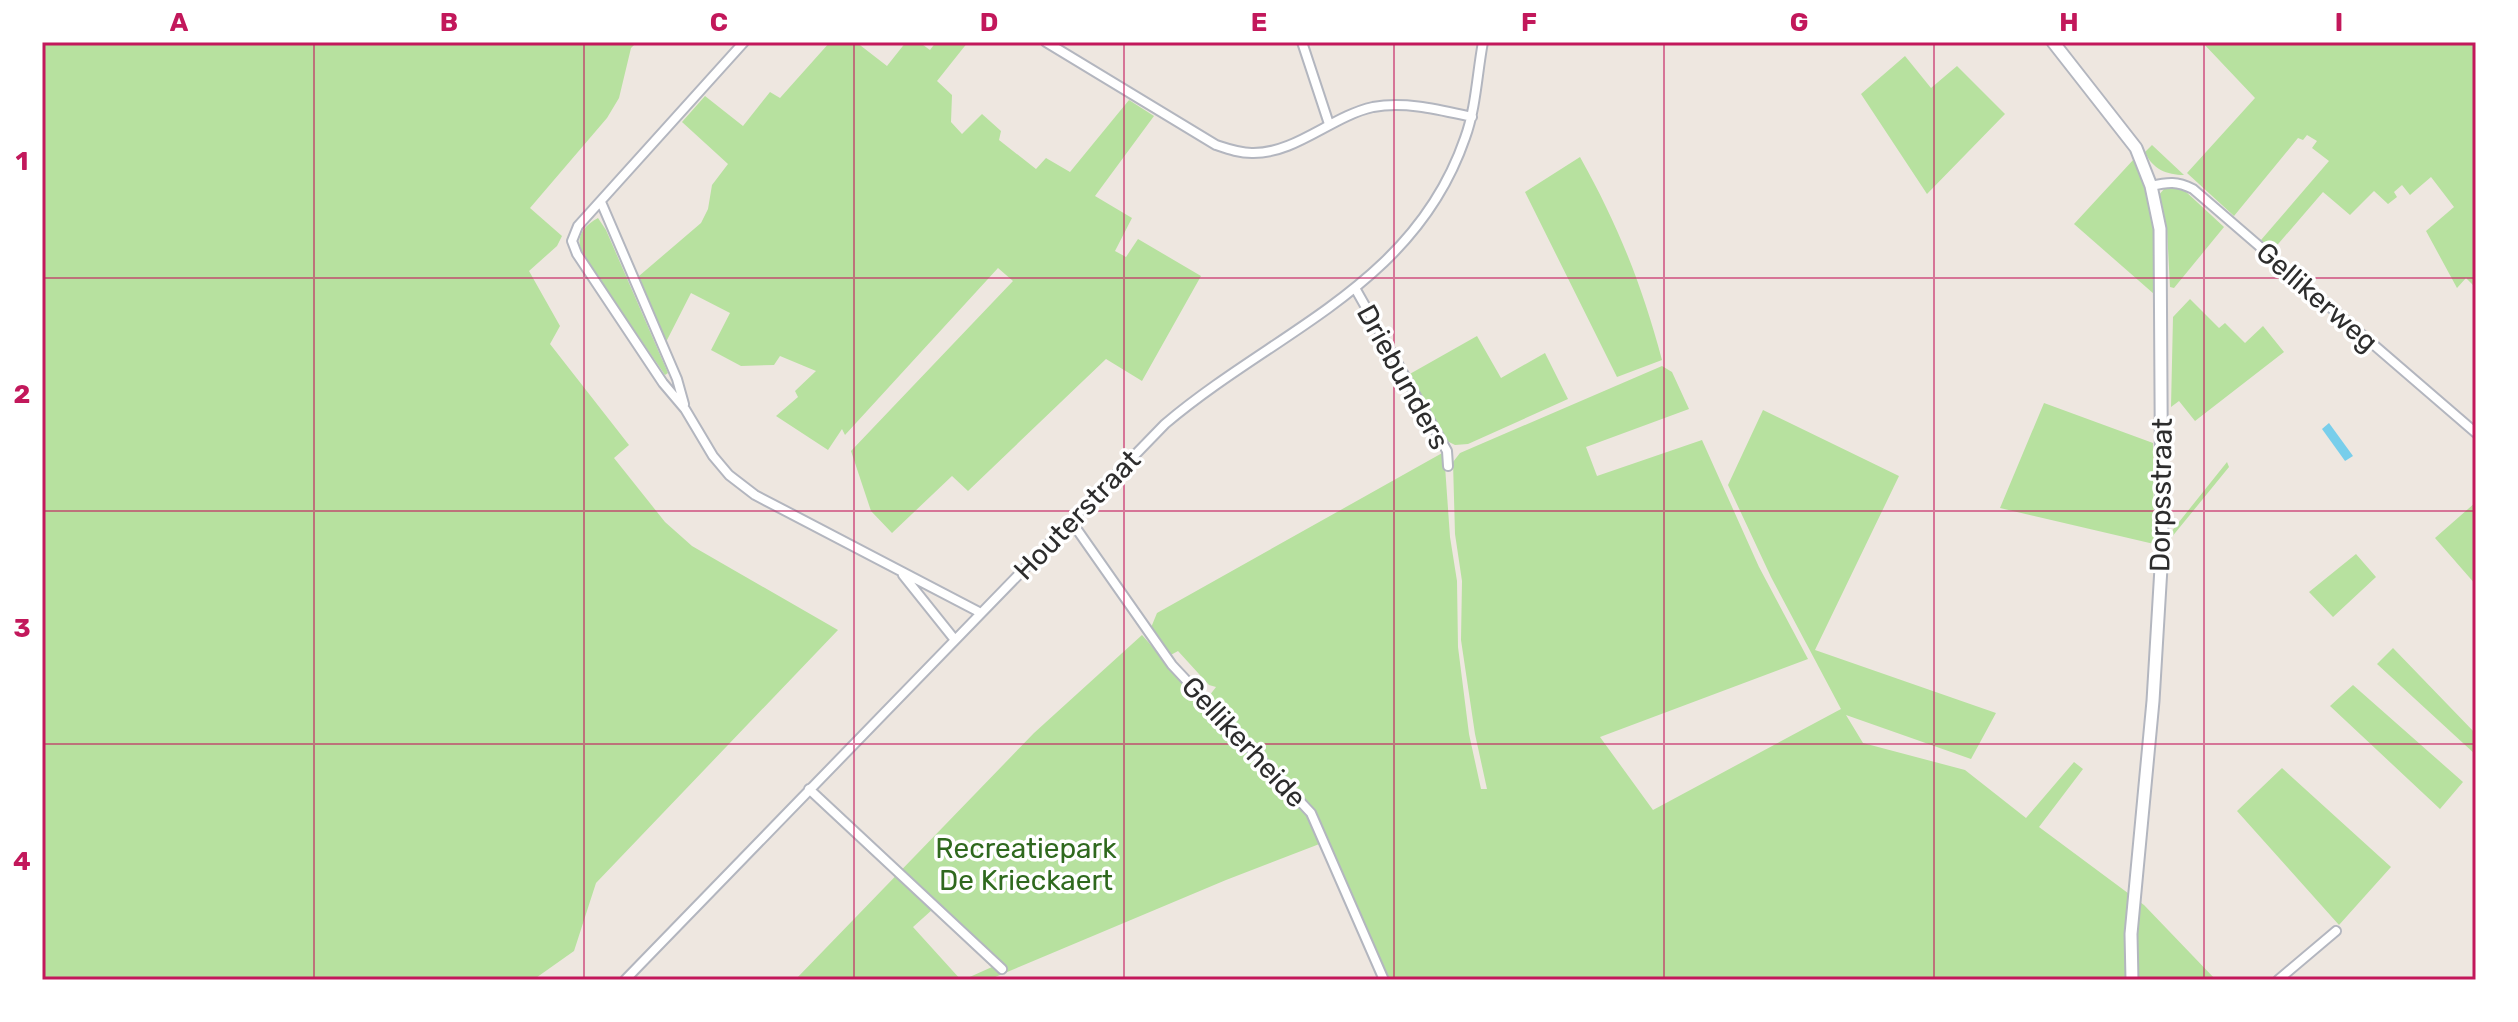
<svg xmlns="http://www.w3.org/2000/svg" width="2518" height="1022" font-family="Rubik,sans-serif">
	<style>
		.green { fill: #b7e19f }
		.water { fill: #78ceeb }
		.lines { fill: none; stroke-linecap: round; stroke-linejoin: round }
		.street-casing { stroke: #b3b6bf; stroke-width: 12 }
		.secondary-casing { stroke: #b3b6bf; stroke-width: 15 }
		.street { stroke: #fff; stroke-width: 8 }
		.secondary { stroke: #fff; stroke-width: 11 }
		.grid { fill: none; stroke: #c2185b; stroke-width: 2; stroke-opacity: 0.55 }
		.labels { text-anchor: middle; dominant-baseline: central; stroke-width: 7; stroke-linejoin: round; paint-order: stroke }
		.street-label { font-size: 28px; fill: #2d2d2d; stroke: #fff }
		.park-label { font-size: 28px; fill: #2f691e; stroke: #fff }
		.neatline { fill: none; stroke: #c2185b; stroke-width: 3 }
		.grid-label { font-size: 26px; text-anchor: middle; font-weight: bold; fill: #c2185b }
	</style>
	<rect width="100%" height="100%" fill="#eee7e0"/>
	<!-- green -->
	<path class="green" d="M42 42H637L631 48 619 98 607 118 530 208 562 236 557 246 529 271 560 326 550 344 629 445 614 458 665 522 692 546 838 630 596 883 574 951 533 980H42Z
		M830 42H856L887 66 906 42H919L930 50 936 42H968L937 81 952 95 951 122 962 134 982 114 1001 131 999 140 1036 169 1046 158 1070 172 1129 100 1154 116 1095 196 1132 218 1115 251 1126 257 1138 239 1201 276 1142 381 1106 359 968 491 952 476 892 533 871 511 851 451 1013 281 998 268 845 435 842 429 828 450 776 416 798 397 795 391 816 371 780 356 774 365 741 366 711 350 730 313 691 293 665 344 639 276 701 223 708 209 712 185 728 164 682 122 705 96 743 126 770 92 780 98Z
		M2202 42H2476V288L2466 278 2457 288 2426 231 2454 207 2431 177 2410 195 2402 185 2394 192 2397 197 2388 204 2374 191 2350 215 2323 192 2273 250 2261 240 2329 161 2312 148 2317 141 2307 135 2303 140 2298 138 2234 216 2187 173 2255 98Z
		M1905 56 1931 88 1957 66 2005 114 1927 194 1861 94Z
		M2152 145 2184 175C2167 175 2152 169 2145 152Z
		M1580 157C1618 225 1642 285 1662 360L1617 377 1525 192Z
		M2134 159C2151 202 2162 248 2154 294L2074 224Z
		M2176 187 2184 190 2224 227 2174 288 2170 287 2167 229 2158 196 2164 189Z
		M598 218 606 230 668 373 665 375 584 257C575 239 580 228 598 218Z
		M2190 299 2219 328 2225 323 2245 343 2263 326 2284 352 2195 421 2179 401 2171 407 2173 317Z
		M1477 336 1501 378 1545 353 1568 399 1468 444 1455 445 1447 441 1408 375Z
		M1662 366 1672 372 1689 409 1586 447 1597 476 1702 440 1759 567 1808 659 1600 737 1653 810 1841 709 1771 577 1728 485 1763 410 1899 476 1815 650 1996 713 1971 759 1846 715 1863 743 1965 770 2026 818 2074 762 2083 769 2039 827 2144 905 2216 980H1379L1322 843 1226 880 988 980H963L992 967 933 909 913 927 961 980H795L1034 733 1142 635 1203 704 1216 687 1209 685 1178 651 1169 656 1150 630 1157 613 1444 452 1450 537 1457 581 1458 647 1469 734 1481 789H1487L1475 734 1461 640 1462 581 1455 534 1453 462 1460 453Z
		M2044 403 2153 443 2154 544 2000 508Z
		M2227 462 2229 467 2171 538V532Z
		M2476 502V585L2435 538Z
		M2356 554 2376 577 2333 617 2309 592Z
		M2393 648 2476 734V755L2377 664Z
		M2353 685 2463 782 2440 809 2330 706Z
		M2282 768 2391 867 2339 925 2237 811Z"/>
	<!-- water -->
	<path class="water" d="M2329 423 2353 456 2345 461 2322 429Z"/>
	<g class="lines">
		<!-- street casing -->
		<g class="street-casing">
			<path id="street" d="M744 42 578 226 572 241 577 254 663 383 685 409 713 456 729 475 755 495 981 613
				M1046 42 1216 145C1228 149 1239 153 1252 153 1295 154 1332 116 1373 107 1406 101 1440 110 1472 117
				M1302 42 1329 124
				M2151 186C2168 182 2177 181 2193 189L2476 433
				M601 202 677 379 684 404
				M1355 288 1447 451 1448 466
				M1071 521 1172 665 1311 813 1384 980
				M903 575 955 640
				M809 789 1002 969
				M625 980 1165 424C1276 330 1414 286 1465 138 1476 108 1477 74 1483 42
				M2278 980 2336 931"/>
		</g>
		<!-- secondary casing -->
		<g class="secondary-casing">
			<path id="secondary" d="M2053 42 2136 148 2151 186 2160 229 2162 551 2153 701 2131 934 2132 980"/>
		</g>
		<!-- street -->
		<use href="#street" class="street"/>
		<!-- secondary -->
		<use href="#secondary" class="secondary"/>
	</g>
	<!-- grid -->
	<path class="grid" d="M314 42V980M584 42V980M854 42V980M1124 42V980M1394 42V980M1664 42V980M1934 42V980M2204 42V980M42 278H2476M42 511H2476M42 744H2476"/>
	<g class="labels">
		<!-- street labels -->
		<g class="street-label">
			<text transform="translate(2317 297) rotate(41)">Gellikerweg</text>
			<text transform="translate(1403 377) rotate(61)">Driebunders</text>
			<text transform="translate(2161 495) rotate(-89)">Dorpsstraat</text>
			<text transform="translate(1077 515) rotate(-46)">Houterstraat</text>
			<text transform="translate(1244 742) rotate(47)">Gellikerheide</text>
		</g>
		<!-- park labels -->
		<g class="park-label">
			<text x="1026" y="848">Recreatiepark<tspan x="1026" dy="32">De Krieckaert</tspan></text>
		</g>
	</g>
	<!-- border -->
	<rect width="2518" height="1022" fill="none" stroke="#ffffff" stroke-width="88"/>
	<rect x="44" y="44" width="2430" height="934" class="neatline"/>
	<g class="grid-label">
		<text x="179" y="31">A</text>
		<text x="449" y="31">B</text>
		<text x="719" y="31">C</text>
		<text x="989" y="31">D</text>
		<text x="1259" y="31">E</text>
		<text x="1529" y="31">F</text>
		<text x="1799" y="31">G</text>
		<text x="2069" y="31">H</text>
		<text x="2339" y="31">I</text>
		<text x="22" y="170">1</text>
		<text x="22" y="403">2</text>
		<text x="22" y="637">3</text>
		<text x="22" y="870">4</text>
	</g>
</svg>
